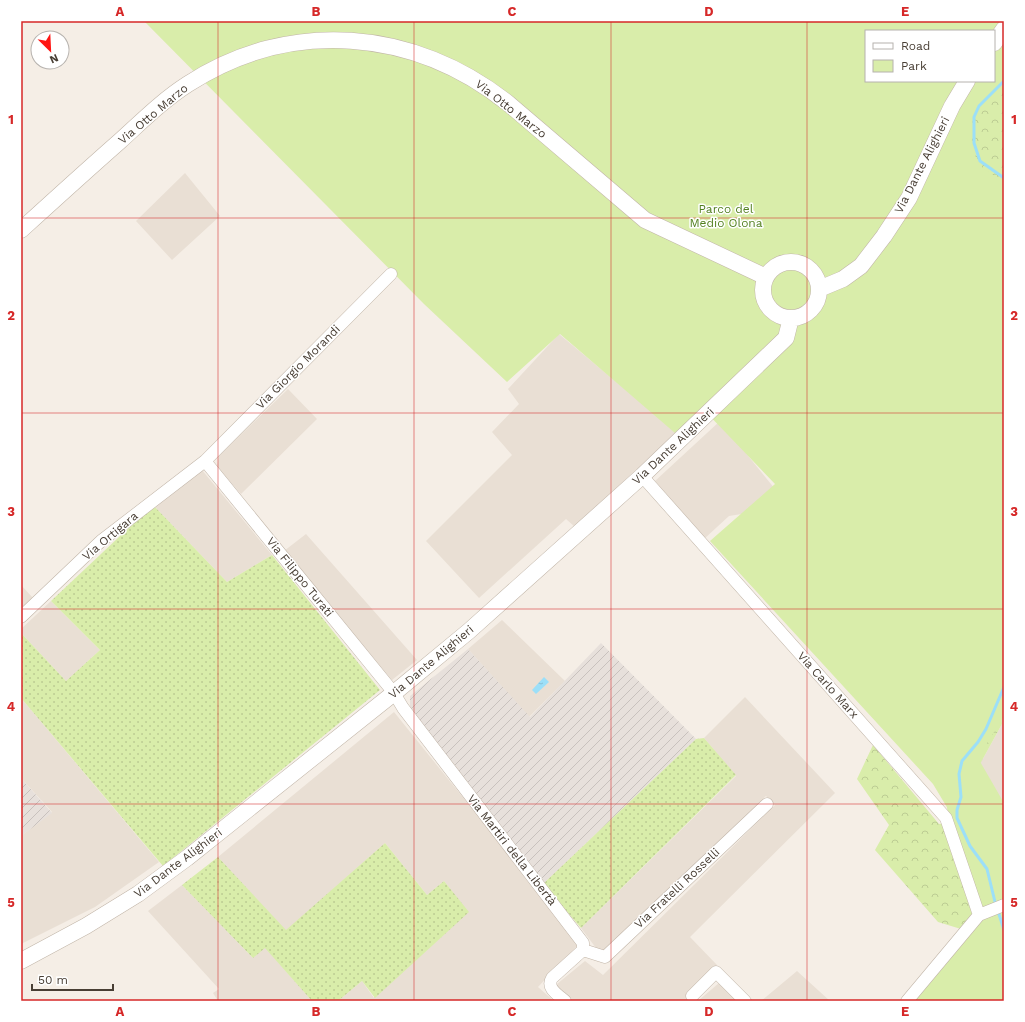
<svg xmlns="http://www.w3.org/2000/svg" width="1025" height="1022" font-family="'Work Sans',sans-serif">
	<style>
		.residential { fill: #e9dfd4 }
		.industrial { fill: url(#industrial-furrows) }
		.grass { fill: url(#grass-dots) }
		.forest { fill: url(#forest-crowns) }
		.green { fill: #d9edaa; fill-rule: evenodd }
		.water { fill: url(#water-ripples) }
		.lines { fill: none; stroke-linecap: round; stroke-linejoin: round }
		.stream { stroke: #9cdff8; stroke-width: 3 }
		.minor-casing { stroke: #c1b5a8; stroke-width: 13 }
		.tertiary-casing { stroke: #c1b5a8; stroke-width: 17 }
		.minor { stroke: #fff; stroke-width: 12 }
		.tertiary { stroke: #fff; stroke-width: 16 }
		.grid { fill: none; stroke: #d62828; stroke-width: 1; stroke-opacity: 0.55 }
		.labels { text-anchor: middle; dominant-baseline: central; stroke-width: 3; stroke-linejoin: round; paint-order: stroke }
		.street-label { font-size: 12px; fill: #483e34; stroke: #fff }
		.park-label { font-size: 12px; fill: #538121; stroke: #fff }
		.neatline { fill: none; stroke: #d62828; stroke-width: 1.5 }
		.grid-label { font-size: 13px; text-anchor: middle; font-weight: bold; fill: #d62828 }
	</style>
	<defs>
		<pattern id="industrial-furrows" width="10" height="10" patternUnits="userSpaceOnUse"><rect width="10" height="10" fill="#e7e0db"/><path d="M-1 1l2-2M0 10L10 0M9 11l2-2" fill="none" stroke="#c8c1bd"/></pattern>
		<pattern id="grass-dots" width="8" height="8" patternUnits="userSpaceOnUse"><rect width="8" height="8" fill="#d9edaa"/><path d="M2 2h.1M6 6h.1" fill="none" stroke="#bccc93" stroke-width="1.8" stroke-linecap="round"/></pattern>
		<pattern id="forest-crowns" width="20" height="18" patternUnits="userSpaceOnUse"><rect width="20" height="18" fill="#d9edaa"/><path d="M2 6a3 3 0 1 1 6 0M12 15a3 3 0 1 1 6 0" fill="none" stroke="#bccc93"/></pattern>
		<pattern id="water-ripples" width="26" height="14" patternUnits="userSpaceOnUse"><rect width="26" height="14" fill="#9cdff8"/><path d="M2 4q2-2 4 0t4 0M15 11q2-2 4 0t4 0" fill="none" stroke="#88c0d5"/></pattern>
	</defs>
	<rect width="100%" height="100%" fill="#f5eee6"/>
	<!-- residential -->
	<path class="residential" d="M185 173 220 216 172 260 136 221Z
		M559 334 676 432 575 527 566 519 479 598 426 541 512 455 492 432 519 404 508 389Z
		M288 389 317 419 241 494 217 467 219 456Z
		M720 421 775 489 748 513 729 516 704 539 655 481Z
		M202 470 272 555 227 582 153 505Z
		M306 534 417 660 392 680 284 551Z
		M21 585 33 598 21 610Z
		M51 601 100 650 66 681 21 633V629Z
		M502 620 565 681 529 717 468 649Z
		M745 697 835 793 690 937 717 965 686 996 692 1001H572L558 990 557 984 585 961 603 975 775 805 766 796 604 952H599L581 928 736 776 704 738Z
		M21 698 159 862 95 907 21 944V836L52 812 21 778Z
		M1004 698V839L968 786 1002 724 1001 700Z
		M394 712 507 852 578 945 538 987 554 1001H338L362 981 374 998 468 912 444 881 427 895 385 843 286 931 218 857Z
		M182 885 253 958 265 947 312 1001H218L213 993 219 989 148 911Z
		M797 971 830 1001H761Z
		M719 983 738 1001H698Z"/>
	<!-- industrial -->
	<path class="industrial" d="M601 643 696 739 543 884 410 707V696L468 649 530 717Z
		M21 778 52 813 21 836Z"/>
	<!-- grass -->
	<path class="grass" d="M153 505 227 582 272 555 380 690 163 866 21 698V633L66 681 100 650 51 601Z
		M704 738 736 775 581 928 543 884 696 739Z
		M385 843 427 895 444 881 469 912 375 998 362 981 338 1001H312L265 948 253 958 182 885 218 857 286 930Z"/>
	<!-- forest -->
	<path class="forest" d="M1004 53V250L910 214 994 81Z
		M1001 700 1002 724 968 786 974 933 938 922 875 850 889 825 857 779 873 745 939 824 949 822 946 800Z"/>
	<!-- green -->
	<path class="green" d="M144 21H1004V84C996 93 984 99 977 109 968 124 970 156 983 168 989 173 997 177 1004 181V716L978 758 1004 803V1001H913L974 924 977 898 948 809 933 784 710 541 775 484 703 409 675 433 560 334 507 382 424 304ZM866 31H994V81H866Z"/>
	<!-- water -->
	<path class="water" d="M544 677 549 682 536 694 532 690Z"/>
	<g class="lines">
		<!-- stream -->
		<path class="stream" d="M1004 81 979 106 974 117V143L980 161 1004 178
			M996 906 987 869 970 846 957 818V810L961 797 959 774 962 761 978 742 986 729 1004 687
			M998 911 1004 930"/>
		<!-- minor casing -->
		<g class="minor-casing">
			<path id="minor" d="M205 461 394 693 403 708 583 943V950L552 978C546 988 557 994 565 1001
				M642 476 946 818 979 915
				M21 617 101 541 205 461 391 274
				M583 950 605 957 767 804
				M692 996 716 972 745 1001
				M907 1001 979 915 1004 905"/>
		</g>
		<!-- tertiary casing -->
		<g class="tertiary-casing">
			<path id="tertiary" d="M994 43 1004 29
				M21 230C54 200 87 170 120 141 142 121 163 100 188 84 290 18 414 28 509 104L645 220 766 277
				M763 290a28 28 0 1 1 56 0a28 28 0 1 1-56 0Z
				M819 289 843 279 861 266 884 236 909 198 952 106 967 81
				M21 961 86 926 138 894 187 858 394 693 469 631 642 476 786 338 791 318"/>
		</g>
		<!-- minor -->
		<use href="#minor" class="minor"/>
		<!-- tertiary -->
		<use href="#tertiary" class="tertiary"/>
	</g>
	<!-- grid -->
	<path class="grid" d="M218 21V1001M414 21V1001M611 21V1001M807 21V1001M21 218H1004M21 413H1004M21 609H1004M21 804H1004"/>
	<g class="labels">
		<!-- street labels -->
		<g class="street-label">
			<text transform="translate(511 109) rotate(38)">Via Otto Marzo</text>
			<text transform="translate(153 114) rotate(-40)">Via Otto Marzo</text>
			<text transform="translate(922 165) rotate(-63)">Via Dante Alighieri</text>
			<text transform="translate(298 367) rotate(-45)">Via Giorgio Morandi</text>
			<text transform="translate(673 446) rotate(-43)">Via Dante Alighieri</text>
			<text transform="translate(110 536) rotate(-40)">Via Ortigara</text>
			<text transform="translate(300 577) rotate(51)">Via Filippo Turati</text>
			<text transform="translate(431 662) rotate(-40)">Via Dante Alighieri</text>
			<text transform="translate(828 685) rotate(48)">Via Carlo Marx</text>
			<text transform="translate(512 850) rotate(52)">Via Martiri della Libertà</text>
			<text transform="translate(178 863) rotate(-37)">Via Dante Alighieri</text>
			<text transform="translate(677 888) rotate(-43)">Via Fratelli Rosselli</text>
		</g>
		<!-- park labels -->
		<g class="park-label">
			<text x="726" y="209">Parco del<tspan x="726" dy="14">Medio Olona</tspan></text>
		</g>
	</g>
	<!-- border -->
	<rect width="1025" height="1022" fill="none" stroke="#ffffff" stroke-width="44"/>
	<!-- legend -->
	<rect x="865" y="30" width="130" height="52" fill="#ffffff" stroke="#b6b2ae"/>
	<rect x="873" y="43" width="20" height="6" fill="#ffffff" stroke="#b6b2ae"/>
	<text x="901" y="50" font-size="12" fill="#483e34">Road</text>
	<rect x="873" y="60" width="20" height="12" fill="#d9edaa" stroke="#b6b2ae"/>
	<text x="901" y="70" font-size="12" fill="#483e34">Park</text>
	<!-- north arrow -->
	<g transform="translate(50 50) rotate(156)"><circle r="19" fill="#ffffff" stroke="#b6b2ae"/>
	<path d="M0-3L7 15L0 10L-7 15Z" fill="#ff1513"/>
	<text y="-6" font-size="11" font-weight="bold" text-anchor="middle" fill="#483e34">N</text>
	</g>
	<!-- scale -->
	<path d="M32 984v6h81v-6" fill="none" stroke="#483e34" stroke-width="2"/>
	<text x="38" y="984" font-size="12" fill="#483e34" stroke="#ffffff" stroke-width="3" paint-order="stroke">50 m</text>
	<rect x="22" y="22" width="981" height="978" class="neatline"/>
	<g class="grid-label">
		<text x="120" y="16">A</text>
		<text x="316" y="16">B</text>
		<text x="512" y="16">C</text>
		<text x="709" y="16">D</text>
		<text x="905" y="16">E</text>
		<text x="11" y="124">1</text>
		<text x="1014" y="124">1</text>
		<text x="11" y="320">2</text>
		<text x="1014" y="320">2</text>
		<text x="11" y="516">3</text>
		<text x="1014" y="516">3</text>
		<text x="11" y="711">4</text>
		<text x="1014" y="711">4</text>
		<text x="11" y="907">5</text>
		<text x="1014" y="907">5</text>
		<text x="120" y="1016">A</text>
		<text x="316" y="1016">B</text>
		<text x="512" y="1016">C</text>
		<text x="709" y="1016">D</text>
		<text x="905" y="1016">E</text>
	</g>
</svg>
